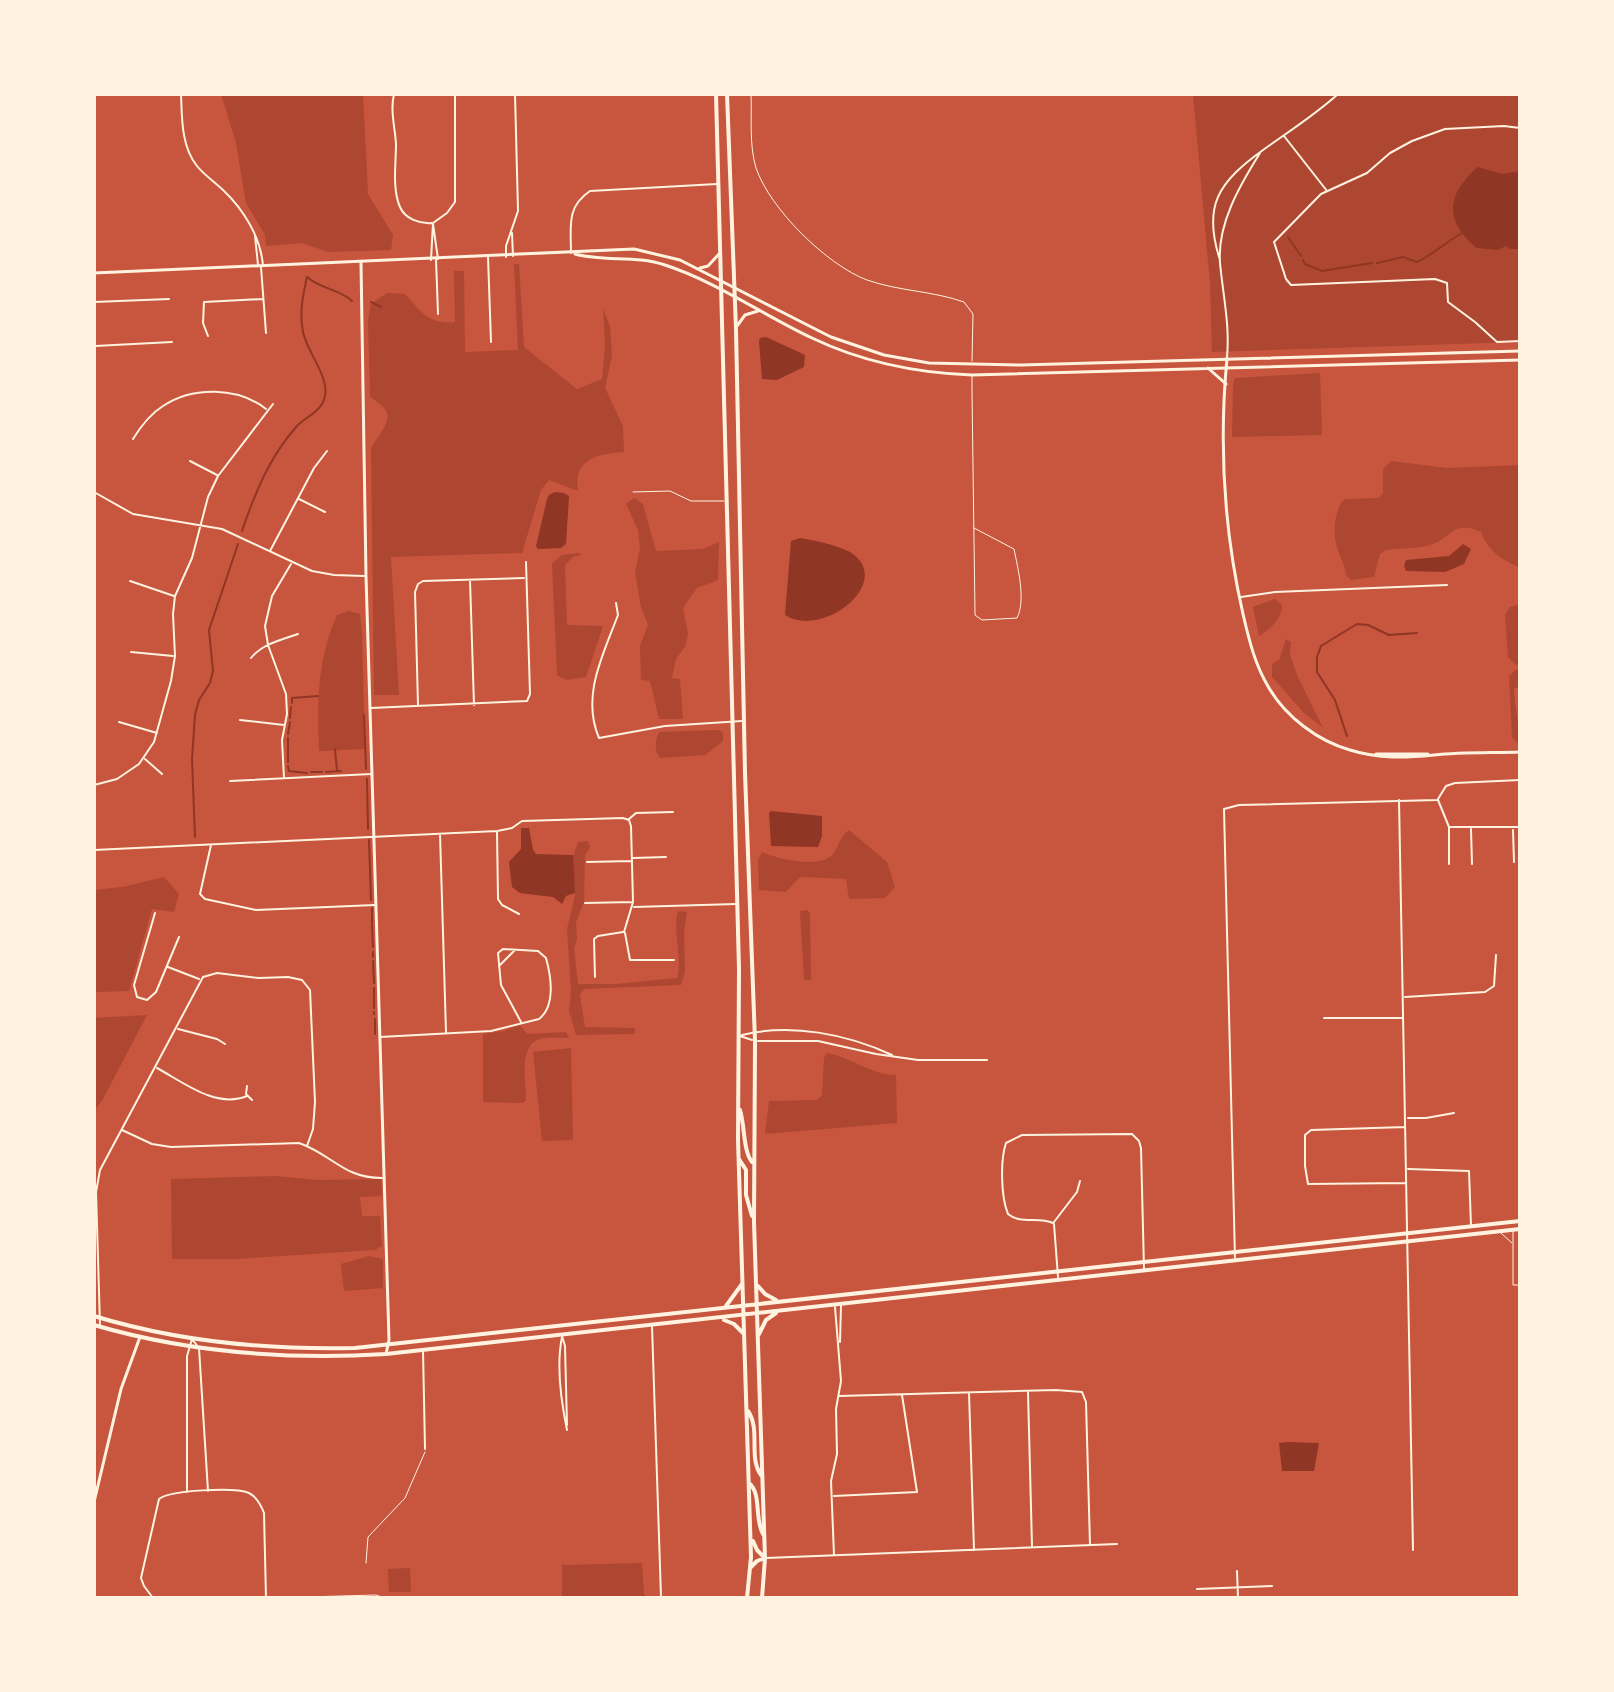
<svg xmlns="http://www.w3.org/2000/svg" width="1614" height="1692" font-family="Mulish,sans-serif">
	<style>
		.green { fill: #ae4732 }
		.water { fill: #8f3625 }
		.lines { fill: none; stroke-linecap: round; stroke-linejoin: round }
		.stream { stroke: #8f3625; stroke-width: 2 }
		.service { stroke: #fff3e0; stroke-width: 1 }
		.minor { stroke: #fff3e0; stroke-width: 2 }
		.tertiary { stroke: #fff3e0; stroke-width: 3 }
		.secondary { stroke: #fff3e0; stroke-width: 3 }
		.primary { stroke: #fff3e0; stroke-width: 4 }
	</style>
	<rect width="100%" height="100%" fill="#c8553d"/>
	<!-- green -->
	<path class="green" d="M221 94H363L368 194 393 235 391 250 329 252 301 243 266 246 265 235 246 203 236 143Z
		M1193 94H1520V342L1212 352 1210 284Z
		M514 264H519L524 347 577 389 602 379 605 344 603 308 610 326 612 356 605 388 623 426 624 452C598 454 573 458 578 491L549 480 541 490 522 553 391 557 399 695H374L371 448C384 425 401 415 370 397L368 320 371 304 387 293 405 294C422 312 428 325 455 322L454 271H464L465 352 518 350Z
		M1320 373 1322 435 1232 437 1233 384 1235 378Z
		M1391 461 1447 468 1520 465V568C1502 559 1488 552 1481 532 1451 519 1454 538 1430 545 1417 549 1400 548 1386 550L1380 554 1374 577 1351 580 1346 575C1345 563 1338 555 1336 543 1333 531 1335 506 1345 499L1379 498 1383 493V469Z
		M634 498 643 504 656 551 703 549 719 542 718 580 697 588 683 608 688 633 686 645 676 659 672 678 680 679 683 719H659L650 681 641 680 640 646 648 625 641 607 635 573 640 548 638 530 626 504Z
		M579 553 582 555 573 557 565 565 567 625 603 626 586 677 566 680 557 675 552 563 562 555Z
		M1275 599 1282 605C1283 618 1269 630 1259 636L1253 607Z
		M1520 604V664L1516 665 1508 657 1505 615 1510 607Z
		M349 611 360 614 362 632 365 749 319 751C317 704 317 659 337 615Z
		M1286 639 1291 642 1290 654 1297 675 1323 728 1304 713 1272 677V664L1279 660Z
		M1517 669 1520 671V687L1514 688C1514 708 1520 725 1520 745L1512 738 1509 676Z
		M718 730 723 732V741L705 755 660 758C654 750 655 741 659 732Z
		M849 830 887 862 895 887 885 898 849 899 846 879 800 877 786 892 759 890 758 860 762 852C778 859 816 868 831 856 840 848 837 839 849 830Z
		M588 841 590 848 585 854 584 902 576 922 577 939 574 948 578 984H615L677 978C683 957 672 932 678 911L687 912 684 933 685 971 681 985 584 989 580 995 585 1027 635 1028V1034L576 1035 569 1011 571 991 567 929 575 895 573 857 578 842Z
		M164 877 179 894 174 912 152 909 129 991 94 992V890L122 887Z
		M807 910 810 913 811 980H804L800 911Z
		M147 1015 103 1099 94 1111V1018Z
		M520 1025 527 1034 566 1032 569 1038C559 1038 546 1036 537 1040 519 1048 526 1084 526 1100L523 1103 483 1102V1034L503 1031Z
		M571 1048 573 1140 542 1141 533 1052Z
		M827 1053C851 1057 871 1075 896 1075L897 1123 765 1134 769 1101 817 1100 822 1095 824 1058Z
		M276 1176 318 1180 381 1179 382 1196 360 1197 362 1216H380L382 1246 375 1250 235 1259H172L171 1179Z
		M369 1256 383 1259V1288L344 1291 341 1264Z
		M642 1563 644 1594 648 1598H562V1565Z
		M410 1568 411 1592H389L388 1569Z"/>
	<!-- water -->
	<path class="water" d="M1478 167 1502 174 1520 171V249H1510L1506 246 1498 250 1477 248C1443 221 1447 193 1478 167Z
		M766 337 805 355 804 367 777 380 762 379 759 341 760 338Z
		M555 492 564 493 569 496 566 544 561 548 538 549 536 546 547 499 549 495Z
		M800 538C813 540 842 546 853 554 893 584 822 639 785 615L791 541Z
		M1463 544 1471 549 1464 564 1445 572 1406 571 1404 566 1406 560 1449 556Z
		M771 811 822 816V836L818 847 771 846 769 813Z
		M521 828H529L533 850 536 854 573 855 575 893 566 896 562 904 553 897 520 893 512 887 509 862 521 849Z
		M1289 1442 1319 1443 1314 1471H1282L1279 1443Z"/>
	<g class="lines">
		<!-- stream -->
		<path class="stream" d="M1288 237 1301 256
			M1303 260 1305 264 1322 271 1372 263
			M1377 263 1403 257 1417 262C1434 254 1446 242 1462 233
			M371 302 381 307
			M242 531C255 493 269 458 296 427 306 416 322 412 325 396 329 376 307 352 303 332 299 313 303 295 307 277 320 289 340 289 352 301
			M292 703V698L318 696
			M364 715 366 769
			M290 718 291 707
			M288 734 290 722
			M1347 736 1335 700 1317 672V657L1321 646 1357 624 1368 625 1389 635 1417 633
			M335 749 337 771
			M288 762V738
			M288 766 289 771 307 773
			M311 772H322
			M326 772 341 771
			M367 779 368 829
			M195 837 192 759 195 715 199 700 210 683 213 671 209 630 238 544
			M369 840 371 900
			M372 908V923
			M372 925 373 947
			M373 952V957
			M373 961 374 983
			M374 988V1008
			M374 1012V1014
			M375 1019V1034"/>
		<!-- service -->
		<path class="service" d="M751 94C752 118 749 145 756 168 770 209 827 265 867 280 898 291 933 291 964 302L973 314 972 361
			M972 375V392L975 613V615L982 620 1017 618C1026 600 1018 569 1014 549L974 528
			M633 492 670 491 691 501H724
			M1513 1231V1285H1520
			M1501 1233 1512 1243
			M366 1563 368 1537 405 1498 425 1452
			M269 1598 376 1595 384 1598"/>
		<!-- minor -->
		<path class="minor" d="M181 94C182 118 181 146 197 166 204 175 215 182 224 191 244 210 261 238 263 266
			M394 94C390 111 395 127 396 144 396 163 392 189 400 207 405 219 420 224 432 223
			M1520 128 1504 126 1445 129 1412 141 1390 153 1367 173 1321 194 1274 242 1286 279 1291 285 1435 279 1447 283 1448 302 1475 322 1497 342 1520 341
			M1284 136 1327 191
			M433 224 438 259
			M512 233 513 256
			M255 236 258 265
			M571 253C571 227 566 207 590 191L717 184
			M488 257 491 342
			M506 257V246L518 211 515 94
			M436 259 438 314
			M431 260 433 223 447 213 455 202V94
			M1220 260C1202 205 1219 182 1263 150 1288 132 1315 115 1338 94
			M261 267 266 333
			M94 302 169 299
			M94 331V378
			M208 336 203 323 204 302 263 299
			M95 346 172 342
			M1227 357C1230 325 1223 295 1220 263 1217 224 1240 185 1260 153
			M133 439C141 426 150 414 163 406 193 386 238 387 266 409
			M190 461 217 475
			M94 492 133 514 222 529 312 571 334 575 364 576
			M299 499 325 512
			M270 551 314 468 327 451
			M470 580 474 705
			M130 581 174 596
			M1241 597 1275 592 1447 585
			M616 603 618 615C603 655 581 696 599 738L665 726 742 721
			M131 652 173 656
			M251 658C262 644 281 640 298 634
			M418 705 415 592 418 584 423 581 524 578
			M371 708 527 701 530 694 526 562
			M240 720 284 725
			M119 722 157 733
			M145 759 162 774
			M284 778 282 740 287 714 286 694 268 645 265 626 272 596 291 564
			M230 781 371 774
			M94 785 117 779 139 764 154 742 171 681 175 656 173 614 175 596 192 558 208 497 218 476 273 404
			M1438 799 1446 786 1455 783 1520 780
			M1399 800 1413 1550
			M1438 800 1449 827V864
			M629 819 636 813 673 812
			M1449 827H1520
			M1471 829 1472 864
			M1513 830 1514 862
			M497 832 498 899 502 905 519 914
			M440 834 446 1032
			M211 845 200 894 205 899 256 910 375 905
			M94 850 497 831 512 828 522 821 623 818 629 820 631 826 633 902 624 932
			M633 858 666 857
			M587 862 631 861
			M585 903 632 902
			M634 907 736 904
			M155 913 134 985 137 997 147 1000 156 992 179 937
			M625 933 630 960H674
			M499 966 514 951
			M168 967 199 979
			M595 977 594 939 598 936 623 932
			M1405 997 1485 992 1494 986 1496 955
			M1324 1018H1403
			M178 1029 217 1039 225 1044
			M742 1035C791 1023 847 1034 892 1055
			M740 1036 752 1040
			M380 1037 491 1031 539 1019C556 1006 551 976 546 958L538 951 503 949 498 953 501 985 521 1022
			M758 1041H818L876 1054 918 1060H987
			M157 1068C183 1082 216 1109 247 1096
			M247 1086 246 1094 252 1100
			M1408 1118H1426L1454 1113
			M1405 1127 1311 1130 1305 1135V1166L1308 1184 1406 1183
			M122 1130 152 1144 171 1147 299 1143C333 1155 343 1178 382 1178
			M1408 1169 1469 1171 1471 1226
			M1054 1222 1077 1192 1080 1181
			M1053 1223C1038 1216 1021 1225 1008 1214 1001 1197 1000 1161 1006 1143L1022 1135 1132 1134 1139 1141 1141 1148 1144 1269
			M1054 1224 1058 1277
			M1235 1258 1224 809 1239 805 1437 800
			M100 1325 96 1192 100 1170 203 977 217 973 259 978 288 977 302 980 310 990 315 1102 313 1129 307 1146
			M652 1326 661 1597
			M562 1336 565 1346 567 1425
			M562 1337C556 1366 561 1401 567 1430
			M840 1342 841 1305
			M423 1350 425 1449
			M1028 1392 1032 1546
			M969 1393 974 1550
			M839 1396 1056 1390 1082 1392 1086 1402 1090 1545
			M187 1492V1356L192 1339 199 1348 208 1491
			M834 1496 917 1492 902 1395
			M834 1555 831 1481 837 1454 836 1409 841 1381 835 1307
			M766 1558 1117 1544
			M1237 1571 1238 1598
			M1197 1589 1272 1586
			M153 1598 144 1586 141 1578 159 1499C170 1490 235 1487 249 1493 257 1497 261 1505 264 1513L266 1598"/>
		<!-- tertiary -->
		<path class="tertiary" d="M361 263 366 576 389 1340 386 1354
			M1227 358C1219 443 1224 531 1243 614 1249 640 1255 665 1269 688 1286 717 1318 741 1350 750 1379 759 1405 758 1434 755 1463 752 1492 753 1520 752
			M1376 754H1428
			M94 1502 121 1389 140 1337"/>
		<!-- secondary -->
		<path class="secondary" d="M575 254C604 262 636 255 665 265 717 282 763 315 812 338 862 362 917 373 972 375L1520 360
			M700 268 708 266 719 254
			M94 273 634 249 680 260 831 337 884 355 929 363 1021 365 1520 351
			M737 326 745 315 758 311
			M1208 368 1226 384"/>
		<!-- primary -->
		<path class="primary" d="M716 94 739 969 738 1140 751 1557 747 1598
			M727 94 736 329 745 773 755 1041 754 1222 765 1558 762 1598
			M740 1110C745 1126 743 1151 752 1162
			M739 1159 746 1170V1195L752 1216
			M758 1286 765 1294 776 1300
			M726 1306 742 1284
			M94 1316C179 1342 266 1350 355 1348L1520 1221
			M724 1320 734 1324 743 1333
			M94 1325C190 1353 287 1360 386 1354L1520 1229
			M759 1334 766 1320 776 1313
			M748 1411C761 1430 748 1457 761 1475
			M749 1483C762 1494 754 1518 763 1534
			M753 1541 757 1550 765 1558
			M751 1567 757 1561 765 1558"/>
	</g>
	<!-- border -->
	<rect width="1614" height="1692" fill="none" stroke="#fff3e0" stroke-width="192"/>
</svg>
